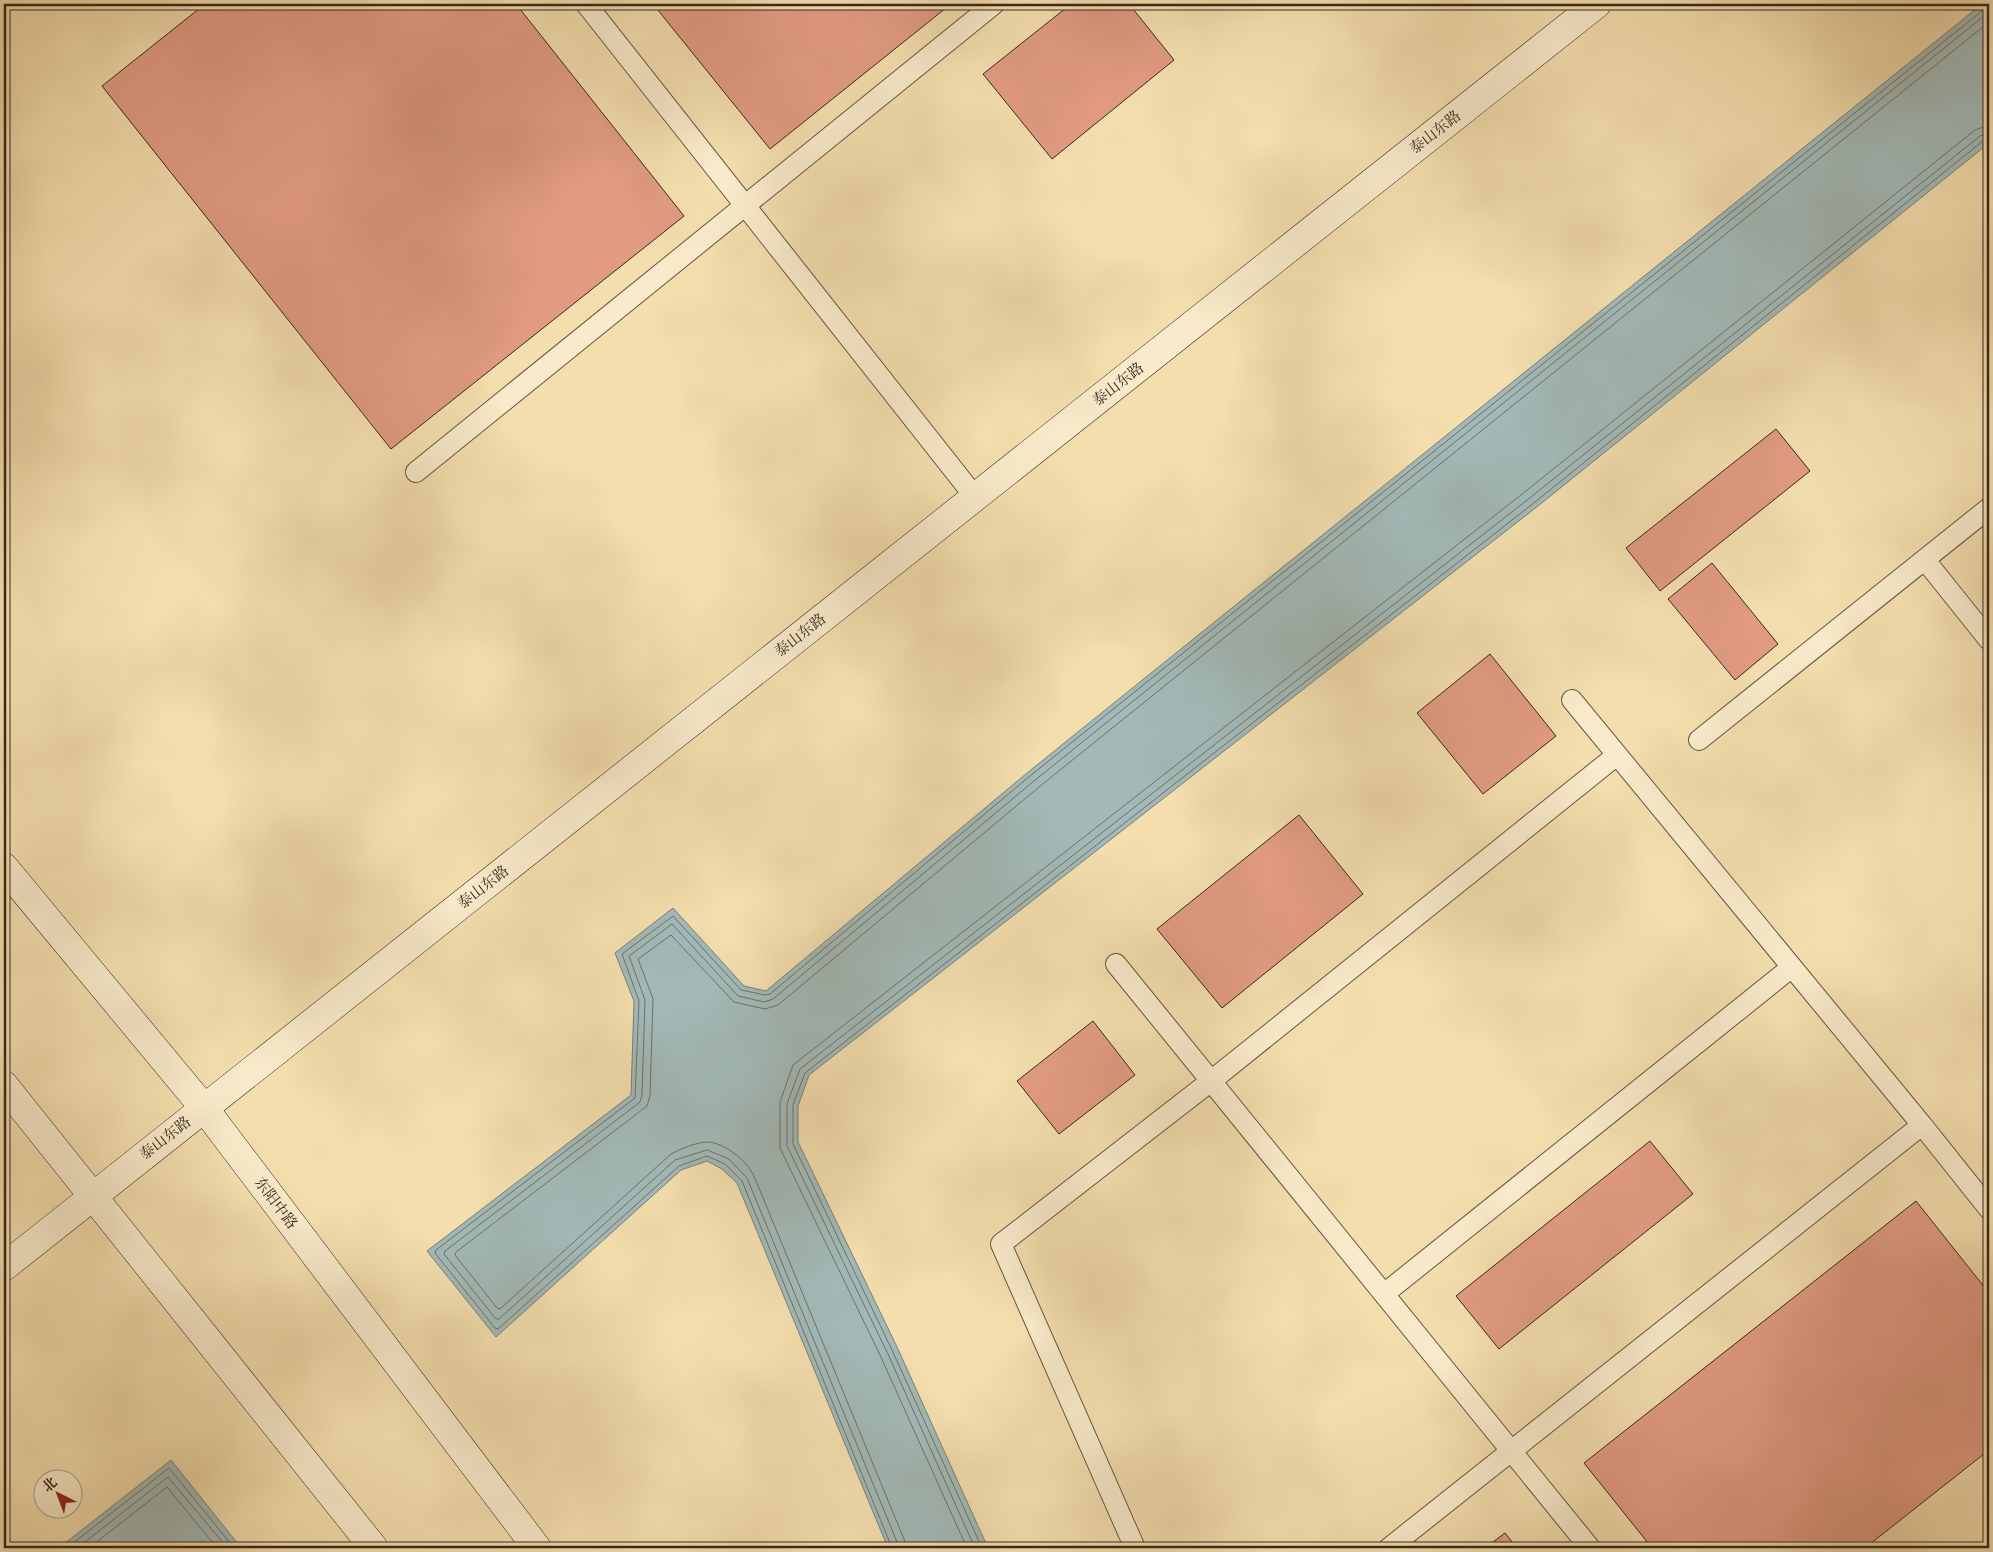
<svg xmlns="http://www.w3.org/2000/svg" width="1993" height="1552" font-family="'IM FELL French Canon','Noto Serif SC',serif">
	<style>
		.water { fill: #a2b9b7; stroke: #777f79 }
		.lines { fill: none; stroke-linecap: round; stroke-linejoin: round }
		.shore { stroke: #6c716a; stroke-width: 1 }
		.building { fill: #e19b83; stroke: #36291c }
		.lane-casing { stroke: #665640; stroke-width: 22 }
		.secondary-casing { stroke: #36291c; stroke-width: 29 }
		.lane { stroke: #f8eaca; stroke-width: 20 }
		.secondary { stroke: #f8eaca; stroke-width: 28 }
		.labels { text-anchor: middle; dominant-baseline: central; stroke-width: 4; stroke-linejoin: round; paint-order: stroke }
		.street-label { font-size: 15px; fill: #36291c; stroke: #f8eaca }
	</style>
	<rect width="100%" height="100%" fill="#f4deae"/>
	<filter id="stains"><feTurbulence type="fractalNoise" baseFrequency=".004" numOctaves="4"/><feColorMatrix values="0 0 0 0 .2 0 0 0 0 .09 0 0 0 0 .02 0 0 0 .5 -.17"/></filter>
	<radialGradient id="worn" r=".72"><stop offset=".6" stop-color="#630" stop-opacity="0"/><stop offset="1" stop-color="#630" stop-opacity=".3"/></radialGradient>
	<!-- water -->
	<path class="water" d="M1982 4H1989V143L1538 506 809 1075 798 1106V1142L897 1347 988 1548H888L737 1183 722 1169 707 1161 681 1170 496 1337 427 1251 631 1095 634 1001 615 953 673 908 744 986 766 991 1027 773Z
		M171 1460 238 1544 233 1548H59Z"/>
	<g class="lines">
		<!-- shore -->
		<path class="shore" d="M67 1548 169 1468 230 1543V1548
			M77 1548 168 1477 224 1544V1548
			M89 1548 167 1487 217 1548
			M892 1548 742 1181 725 1164 707 1156 679 1166 498 1329 495 1328 435 1253 436 1250 635 1098 639 1001 622 954 673 916 741 990 765 995 770 994 1030 776 1983 10 1985 4
			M898 1548 897 1542 747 1178 729 1159 707 1150 675 1160 499 1319H496L444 1254 445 1251 640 1102 642 1095 645 1000 629 956 672 924 738 996 764 1002 773 999 1034 781 1989 12
			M906 1548 904 1539 754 1176C747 1161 725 1143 708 1142 697 1142 680 1149 671 1154L500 1309 497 1308 455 1255 456 1252 647 1106 650 1096 653 999 638 959 671 935 734 1002 765 1009 778 1005 1039 787 1989 22
			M967 1548 880 1355 780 1148V1102L793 1065 1526 491 1975 130 1989 125
			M975 1548 887 1352 787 1146V1104L800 1069 1531 497 1980 136 1989 133
			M982 1548 892 1350 793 1144V1105L805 1073 1535 502 1984 140 1989 139"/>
	</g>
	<!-- building -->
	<path class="building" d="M205 4H516L684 216 391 449 102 86Z
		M653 4H951L770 149Z
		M1071 4H1129L1174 60 1052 159 983 74Z
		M1776 429 1810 471 1660 591 1626 548Z
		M1712 563 1778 644 1735 680 1668 599Z
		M1490 654 1556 736 1483 794 1417 713Z
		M1299 815 1363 894 1222 1008 1157 929Z
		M1093 1021 1135 1075 1059 1134 1017 1081Z
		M1650 1141 1693 1194 1499 1349 1456 1296Z
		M1916 1201 1989 1293V1450L1865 1548H1652L1584 1463Z
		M1505 1533 1517 1548H1485Z"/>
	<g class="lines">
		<!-- lane casing -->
		<g class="lane-casing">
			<path id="lane" d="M586 4 975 497
				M416 472 994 4
				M1925 560 1989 640
				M1699 740 1989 508
				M1116 964 1590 1548
				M1922 1125 1989 1209
				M1384 1294 1792 967
				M1135 1548 1001 1244 1211 1081 1617 755
				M1389 1548 1922 1125 1572 700"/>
		</g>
		<!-- secondary casing -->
		<g class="secondary-casing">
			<path id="secondary" d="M4 867 204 1108 537 1548
				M4 1085 374 1548
				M4 1267 1597 4"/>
		</g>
		<!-- lane -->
		<use href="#lane" class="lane"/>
		<!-- secondary -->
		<use href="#secondary" class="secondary"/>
	</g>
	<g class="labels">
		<!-- street labels -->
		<g class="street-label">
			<text transform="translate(1435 132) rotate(-38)">泰山东路</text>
			<text transform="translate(1118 384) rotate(-38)">泰山东路</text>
			<text transform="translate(800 635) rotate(-38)">泰山东路</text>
			<text transform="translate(483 887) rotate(-38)">泰山东路</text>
			<text transform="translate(165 1138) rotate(-38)">泰山东路</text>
			<text transform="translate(276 1203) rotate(53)">东阳中路</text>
		</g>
	</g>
	<!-- margin -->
	<rect width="1993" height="1552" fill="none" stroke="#f4deae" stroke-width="20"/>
	<rect x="5" y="5" width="1983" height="1542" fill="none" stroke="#36291c" stroke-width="2.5"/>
	<rect x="10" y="10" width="1973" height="1532" fill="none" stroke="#36291c"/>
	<!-- north arrow -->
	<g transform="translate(58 1494) rotate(318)"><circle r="24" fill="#f8eaca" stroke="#aa9d84"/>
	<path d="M0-4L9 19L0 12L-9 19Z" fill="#8f2418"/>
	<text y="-8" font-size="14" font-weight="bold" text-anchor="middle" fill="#36291c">北</text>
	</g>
	<rect width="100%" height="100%" filter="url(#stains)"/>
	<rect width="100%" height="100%" fill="url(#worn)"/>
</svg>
